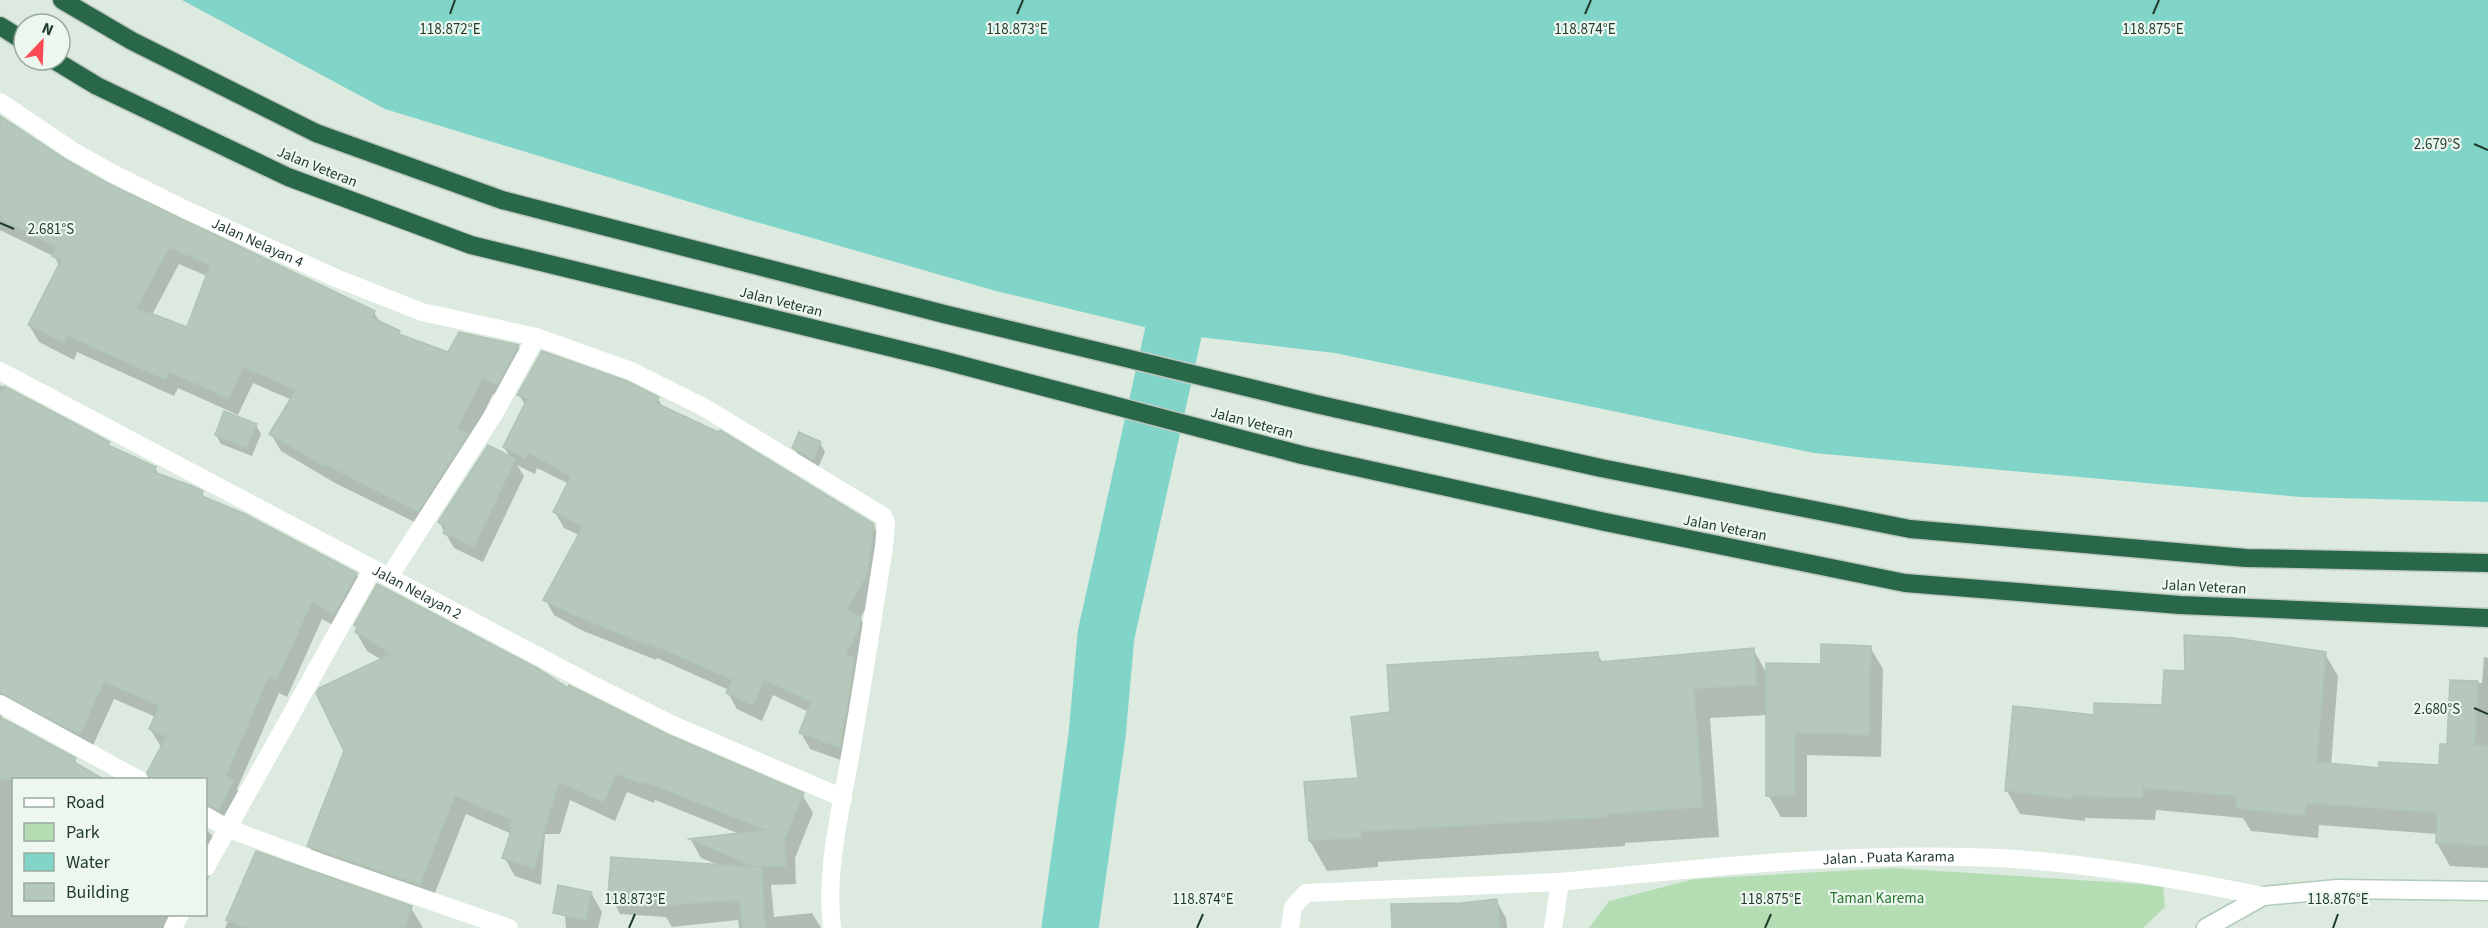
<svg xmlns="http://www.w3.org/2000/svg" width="2488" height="928" font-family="'Source Sans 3',sans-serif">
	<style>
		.green { fill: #b5ddb4 }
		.water { fill: #80d4c8 }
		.shadow { fill: #0003; fill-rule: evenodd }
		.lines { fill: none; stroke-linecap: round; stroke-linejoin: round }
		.river { stroke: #80d4c8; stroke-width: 57 }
		.building { fill: #b5c8bb; stroke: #afc4b5; stroke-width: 1.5; fill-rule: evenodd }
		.secondary-casing { stroke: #b0cbb9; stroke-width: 21 }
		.highway-casing { stroke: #c0c8c3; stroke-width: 21 }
		.street { stroke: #fff; stroke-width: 18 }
		.secondary { stroke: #fff; stroke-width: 18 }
		.highway { stroke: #286848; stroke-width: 18 }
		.ticks { fill: none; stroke: #1e3a2a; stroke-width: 2 }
		.labels { text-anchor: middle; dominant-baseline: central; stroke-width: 4.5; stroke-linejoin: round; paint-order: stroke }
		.street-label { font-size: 15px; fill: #1e3a2a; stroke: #edf7ef }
		.park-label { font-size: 15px; fill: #26732d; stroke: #edf7ef }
		.ticks-label { font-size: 15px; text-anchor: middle; fill: #1e3a2a; stroke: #edf7ef; stroke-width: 4.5; stroke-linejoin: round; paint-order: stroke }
	</style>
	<rect width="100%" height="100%" fill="#ddeae0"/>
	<!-- green -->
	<path class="green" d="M1892 868 2141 884 2163 887 2165 907 2143 928H1589L1609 901 1694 879Z"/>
	<!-- water -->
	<path class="water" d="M182 0H2488V502L2301 497 1814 453 1335 353 1173 334 996 291 739 217 385 109Z"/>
	<!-- shadow -->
	<path class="shadow" d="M0 117 64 161 106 184 374 313 381 323 399 332 402 337 449 354 518 346 528 363 507 401 493 394 427 528 335 483 281 451 271 434 292 400 253 383 238 415 178 388 174 396 77 352 74 360 39 342 29 325 59 266 55 257 0 230ZM179 264 207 276 188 329 152 315Z
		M0 385 108 443 112 448 155 468 159 475 202 493 206 500 356 574 367 592 345 632 322 619 287 697 279 693 237 789 243 800 229 827 216 822 206 829V780L161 747 150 729 156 717 114 699 90 752 4 712 0 719 74 759 79 767 14 780V914H175L167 928H0Z
		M519 395 658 399 663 408 873 525 882 541 877 590 860 618 870 635 849 763 810 749 801 733 809 712 773 695 762 721 737 709 728 693 729 690 657 658 656 660 581 630 554 615 545 599 579 535 564 528 555 512 569 484 537 468 535 474 517 465 524 476 483 562 454 548 439 522 511 459 504 447 526 406Z
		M256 425 261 434 252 456 221 444 216 435Z
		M820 443 825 452 818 468 799 456 794 448Z
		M356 625 568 690 802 794 813 813 795 858 796 884 771 885 774 917 812 913 821 928H739L738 920 672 927 666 917 620 914 610 895 719 865 701 858 691 840 742 835 655 800 654 803 627 792 615 821 570 800 560 834H545L541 885 515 876 504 857 512 834 466 814 431 903 320 864 309 846 382 660 367 651 356 632Z
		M1870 647 1883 669 1881 757 1807 755V817H1781L1768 795V715L1710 718 1719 837 1625 843V846L1378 862V867L1327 871 1310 841 1306 783 1360 779 1392 713 1597 654 1603 663 1753 649 1767 674 1822 665Z
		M2325 654 2338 676 2331 765 2380 769 2440 766 2449 746 2451 682 2482 683 2484 657 2488 658V868L2450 866 2437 843V834L2319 825 2318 838 2251 831 2243 818 2156 810 2155 820 2085 818V821L2020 814 2007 791 2095 716 2163 707 2186 673Z
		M206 830 211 834 222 852 206 883Z
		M257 853 411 908 423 928H225Z
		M563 887 591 893 602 912 598 928H566Z
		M1496 900 1506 918 1507 928H1393L1461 904Z"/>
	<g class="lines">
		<!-- river -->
		<path class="river" d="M1070 928 1097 736 1106 635 1173 334"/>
	</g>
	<!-- building -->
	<path class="building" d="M0 116 65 159 107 183 375 311 373 318 400 331 399 334 448 352 459 332 519 345 497 385 483 378 457 429 468 434 418 512 326 465 325 467 269 434 296 390 243 367 229 399 169 372 165 380 68 336 64 343 28 325 61 260 52 256 56 247 0 219ZM169 248 210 265 187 327 137 308Z
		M542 351 627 381 659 397 656 403 718 432 720 430 874 524 868 573 847 610 861 617 859 630 846 654 855 658 840 748 799 733 811 702 764 680 753 706 726 693 732 680 648 643 647 645 571 614 543 600 583 526 553 512 571 476 528 453 525 459 503 447 527 399 517 395Z
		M4 386 110 442 108 445 156 467 154 472 192 486 203 491 202 496 245 514 357 573 334 615 312 602 277 680 269 676 226 776 234 781 219 810 206 805V780H150L147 773 166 737 149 729 159 706 104 682 80 735 0 693V394Z
		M224 411 257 424 247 448 215 435Z
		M799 432 821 442 813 460 792 448Z
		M488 445 516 459 474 547 443 533 446 526 438 522Z
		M377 584 537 668 568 688 569 685 669 735 804 793 785 838 786 866 755 867H762L765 928H743L739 900 660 906 659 899 608 895 611 857 754 867 689 839 765 830 645 782 643 785 616 774 604 803 559 782 534 868 502 858 512 828 509 827 511 820 455 796 420 885 307 846 344 751 316 693 319 688 391 654 355 632 357 627 354 625Z
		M2184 635 2234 638 2326 652 2317 762 2379 768V762L2439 765 2440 744H2447L2450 680 2478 681 2475 745 2488 746V846L2436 843 2437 813 2307 803 2305 816 2236 808 2237 796 2143 788V798L2072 796V799L2005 791 2013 706 2094 715V703L2162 705 2164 670 2185 671Z
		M1821 644 1871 646 1869 735 1795 733V796H1766V663L1821 664Z
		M1754 648 1757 685 1694 689 1703 807 1609 814V817L1361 832 1362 838 1309 841 1304 782 1358 778 1351 717 1390 712 1387 665 1598 652 1599 662Z
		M0 717 76 758 74 762 105 780H0Z
		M256 851 412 906 405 928H245L226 920Z
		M558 885 592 892 586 920 553 913Z
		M1497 899 1500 928H1392L1391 904 1461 903Z"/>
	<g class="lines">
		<!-- secondary casing -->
		<g class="secondary-casing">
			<path id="secondary" d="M2206 928 2263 896 2338 889 2488 891"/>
		</g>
		<!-- highway casing -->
		<g class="highway-casing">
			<path id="highway" d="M62 0 132 41 316 133 502 200 944 314 1316 404 1601 468 1910 529 2246 558 2488 563
				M0 26 24 41
				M54 60 97 86 288 177 471 245 938 359 1302 455 1605 522 1905 583 2180 605 2488 618"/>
		</g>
		<!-- street -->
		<g class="street">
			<path id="s1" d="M0 102 71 150 112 173 184 209 336 278 422 312 536 337 631 371 705 408 883 516 886 523 884 547C873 615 863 683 851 751 841 810 825 868 832 928"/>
			<path id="s2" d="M0 371 583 680 673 725 843 798"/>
			<path d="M389 577 494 414 536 337"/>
			<path d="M0 704 139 780"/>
			<path d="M206 816 227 828 321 863 509 928"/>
			<path d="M206 867 372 570"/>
			<path d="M173 928 180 914"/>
			<path d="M1290 928 1293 907 1306 893 1560 882"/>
			<path id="s3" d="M1553 928 1560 882C1705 868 1853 851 1999 858 2088 863 2176 879 2263 896"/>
		</g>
		<!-- secondary -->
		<use href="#secondary" class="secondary"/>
		<!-- highway -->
		<use href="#highway" class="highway"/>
	</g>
	<!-- ticks -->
	<path class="ticks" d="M450 14 455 0M1017 14 1023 0M1585 14 1591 0M2153 14 2159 0M2474 144 2488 150M0 223 14 229M2474 708 2488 714M629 928 635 914M1197 928 1203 914M1765 928 1771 914M2333 928 2338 914"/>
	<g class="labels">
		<!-- street labels -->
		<g class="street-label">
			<text transform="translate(317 167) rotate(22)">Jalan Veteran</text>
			<text stroke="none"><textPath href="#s1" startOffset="294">Jalan Nelayan 4</textPath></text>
			<text transform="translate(781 302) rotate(14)">Jalan Veteran</text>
			<text transform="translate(1252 423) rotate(15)">Jalan Veteran</text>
			<text transform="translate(1725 528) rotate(11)">Jalan Veteran</text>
			<text transform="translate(2204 587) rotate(3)">Jalan Veteran</text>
			<text stroke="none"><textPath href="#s2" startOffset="472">Jalan Nelayan 2</textPath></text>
			<text stroke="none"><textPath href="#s3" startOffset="376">Jalan . Puata Karama</textPath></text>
		</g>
		<!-- park labels -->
		<g class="park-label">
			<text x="1877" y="898">Taman Karema</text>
		</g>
	</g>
	<g class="ticks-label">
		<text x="450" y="34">118.872°E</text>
		<text x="1017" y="34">118.873°E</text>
		<text x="1585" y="34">118.874°E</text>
		<text x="2153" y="34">118.875°E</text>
		<text x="2437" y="149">2.679°S</text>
		<text x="51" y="234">2.681°S</text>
		<text x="2437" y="714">2.680°S</text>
		<text x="635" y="904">118.873°E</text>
		<text x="1203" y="904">118.874°E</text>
		<text x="1771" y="904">118.875°E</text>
		<text x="2338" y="904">118.876°E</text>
	</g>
	<!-- legend -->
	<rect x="12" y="778" width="195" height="138" fill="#edf7ef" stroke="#9aaba0" stroke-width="1.5"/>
	<rect x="24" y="798" width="30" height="9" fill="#ffffff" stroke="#9aaba0" stroke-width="1.5"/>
	<text x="66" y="808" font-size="18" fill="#1e3a2a">Road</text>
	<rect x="24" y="823" width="30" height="18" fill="#b5ddb4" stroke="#9aaba0" stroke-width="1.5"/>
	<text x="66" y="838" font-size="18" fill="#1e3a2a">Park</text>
	<rect x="24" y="853" width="30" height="18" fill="#80d4c8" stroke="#9aaba0" stroke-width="1.5"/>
	<text x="66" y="868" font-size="18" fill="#1e3a2a">Water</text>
	<rect x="24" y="883" width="30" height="18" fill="#b5c8bb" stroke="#9aaba0" stroke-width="1.5"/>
	<text x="66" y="898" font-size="18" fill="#1e3a2a">Building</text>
	<!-- north arrow -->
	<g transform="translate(42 42) rotate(23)"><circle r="28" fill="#edf7ef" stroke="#9aaba0" stroke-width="1.5"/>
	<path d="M0-4.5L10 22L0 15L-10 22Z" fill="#fb4a53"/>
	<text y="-9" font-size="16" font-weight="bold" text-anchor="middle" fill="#1e3a2a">N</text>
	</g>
</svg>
